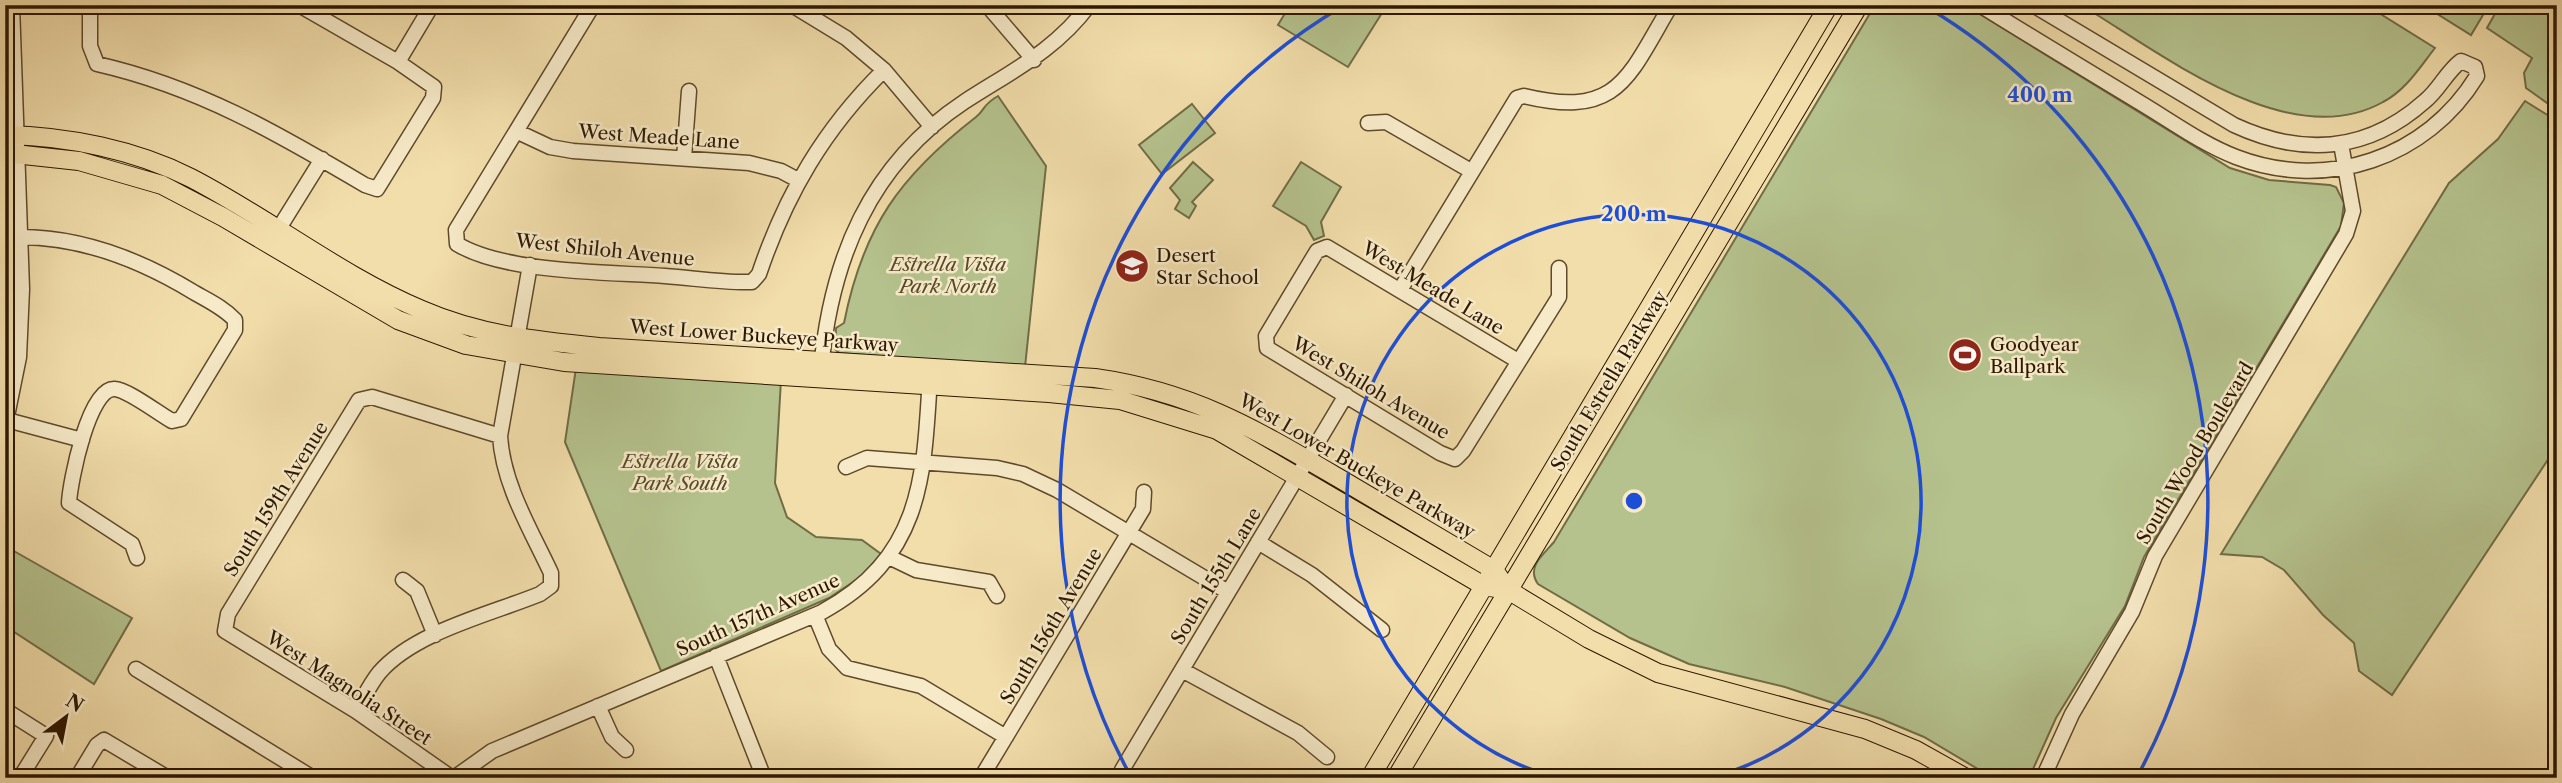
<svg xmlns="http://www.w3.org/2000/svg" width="2562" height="783" font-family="'Libre Caslon Text',serif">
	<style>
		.green { fill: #b5c28d; stroke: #716c46; stroke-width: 2 }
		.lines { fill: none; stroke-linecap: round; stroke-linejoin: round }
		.minor-casing { stroke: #5e492b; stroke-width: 17 }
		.major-casing { stroke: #2d1700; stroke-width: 20 }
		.minor { stroke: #f7eac8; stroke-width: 14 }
		.major { stroke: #f2deab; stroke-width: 18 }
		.ring { fill: none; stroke: #1d4ed8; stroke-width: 3.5 }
		.labels { text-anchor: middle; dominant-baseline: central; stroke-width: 5; stroke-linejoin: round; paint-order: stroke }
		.street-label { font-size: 19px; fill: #2d1700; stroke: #f7eac8 }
		.poi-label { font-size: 19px; fill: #2d1700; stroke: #f7eac8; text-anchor: start }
		.park-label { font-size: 19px; font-style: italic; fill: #564a2a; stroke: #f7eac8 }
		.centre { fill: #1d4ed8; stroke: #f7eac8; stroke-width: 3.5 }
		.ring-label { font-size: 21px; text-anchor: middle; font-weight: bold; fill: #1d4ed8; stroke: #f7eac8; stroke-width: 5; stroke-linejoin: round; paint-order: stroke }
	</style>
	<rect width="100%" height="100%" fill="#f2deab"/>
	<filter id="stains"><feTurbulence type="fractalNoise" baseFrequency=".00286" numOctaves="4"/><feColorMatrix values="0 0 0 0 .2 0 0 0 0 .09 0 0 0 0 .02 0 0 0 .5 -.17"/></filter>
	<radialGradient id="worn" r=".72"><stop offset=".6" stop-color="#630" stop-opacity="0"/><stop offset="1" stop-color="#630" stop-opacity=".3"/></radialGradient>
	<!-- green -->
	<path class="green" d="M1290 5H1387L1348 67 1278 25Z
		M1875 5H1965L2230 168 2269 180 2330 185 2336 187 2344 203 2341 226 2144 557 2125 606 2056 718 2029 778H1993L1924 737 1881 719 1785 687 1689 664 1630 638 1538 584C1526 567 1543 555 1554 542Z
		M2081 5H2366L2435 48C2420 67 2406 90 2383 102 2289 155 2161 53 2081 5Z
		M2423 5H2489L2471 35Z
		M2500 5H2557V110L2526 88 2524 73 2532 58 2487 28Z
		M998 96 1046 166 1025 367 839 353 835 349 836 328 844 323C863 227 900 176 976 117 986 109 982 105 998 96Z
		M2525 101 2557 121V446L2392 695 2359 671 2354 643 2323 615 2284 570 2262 557 2221 554 2449 183 2498 139Z
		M1192 104 1215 133 1162 174 1139 145Z
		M1193 162 1213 180 1192 202 1196 206 1189 218 1175 209 1180 200 1170 188Z
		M1301 162 1341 187 1321 222 1324 236 1314 240 1306 226 1273 206Z
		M576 368 781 380 775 483 787 517 816 537 862 540 881 554 862 576 829 598 661 671 565 442Z
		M5 546 132 618 94 684 5 626Z"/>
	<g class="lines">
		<!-- minor casing -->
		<g class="minor-casing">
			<path id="minor" d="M90 5V46L97 64C198 87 277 133 365 185L377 189 433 98 434 87 398 62 299 5
				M593 5 456 230 457 244C505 273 608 272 665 276 694 278 723 283 752 282L759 274C786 194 824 129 884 70
				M792 5 846 38 884 70 932 127
				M987 5 1034 60
				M1980 5C2033 38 2086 70 2139 102 2171 121 2202 144 2236 157 2327 192 2427 158 2477 76L2475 67 2461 61C2447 71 2439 90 2425 101 2368 152 2303 157 2234 125L2033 5
				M398 62 432 5
				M1368 123 1386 122 1471 171
				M518 132 550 147 573 151 749 163 781 171 798 180
				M684 158 689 91
				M20 237C83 237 141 260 195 293 209 301 224 308 235 320V330L181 419 172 421C158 413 128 390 115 389 89 386 70 482 69 503L132 544 137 558
				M273 238 322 159
				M1400 290 1517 98 1524 96C1619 119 1628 77 1671 5
				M1518 361 1327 247 1317 251 1266 336 1267 348 1440 453 1455 459 1463 451 1559 297V268
				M821 369C831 260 869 165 964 102 1010 72 1055 51 1089 5
				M7 420 82 440
				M5 426 19 357 22 289 12 5
				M846 467 867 458 997 468 1023 474 1057 490 1228 592
				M1258 542 1312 575 1382 630
				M889 557 916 570 989 582 997 596
				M403 580 417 591 435 635
				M815 615 829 649 847 668 921 686 1006 737
				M716 656 764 778
				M136 669 313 778
				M1182 670 1298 733 1327 757
				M598 706 612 737 626 750
				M5 710 46 736 20 778
				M356 711C363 699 370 684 379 673 414 632 491 614 540 594L551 586V573C531 530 503 485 500 436L530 265
				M77 778 97 745 104 740 168 778
				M452 778 356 711 225 631 228 614 359 400 372 397 500 436
				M454 778 492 751 822 612C922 557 924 479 930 376
				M981 778 1143 509 1144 492
				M1121 778 1122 770 1346 395
				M2043 778 2072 714 2132 612 2155 556 2346 234 2353 211 2341 144"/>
		</g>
		<!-- major casing -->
		<g class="major-casing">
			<path id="major" d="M5 135C67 136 136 150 191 178 270 219 341 276 422 310 479 335 538 341 599 347L1095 378C1193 392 1253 428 1337 477 1389 508 1441 539 1494 570L1508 590
				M5 153 79 161 162 185 223 217 398 320 466 345 564 362 1049 393 1120 400 1217 430 1484 586 1508 590 1589 639 1658 673 1865 729 1916 750 1966 778
				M1370 778 1829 5
				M1396 778 1859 5"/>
		</g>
		<!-- minor -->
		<use href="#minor" class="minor"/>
		<!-- major -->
		<use href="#major" class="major"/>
	</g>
	<!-- distance rings -->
	<g class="ring">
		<path d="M1557 778A287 287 0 1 1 1711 778"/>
		<path d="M1130 775A574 574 0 0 1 1343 6M1925 6A574 574 0 0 1 2138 775"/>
	</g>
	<!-- icons -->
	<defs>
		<g id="school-disc" transform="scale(1.75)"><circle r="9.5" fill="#8f2418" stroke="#f7eac8"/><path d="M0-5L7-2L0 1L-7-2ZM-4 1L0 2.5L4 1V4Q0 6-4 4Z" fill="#fff"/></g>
		<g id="stadium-disc" transform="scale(1.75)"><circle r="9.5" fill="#8f2418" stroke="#f7eac8"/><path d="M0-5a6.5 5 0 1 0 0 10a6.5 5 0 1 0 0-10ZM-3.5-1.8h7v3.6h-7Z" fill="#fff"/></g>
	</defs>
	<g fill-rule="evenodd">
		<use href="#school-disc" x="1132" y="266"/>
		<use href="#stadium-disc" x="1965" y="355"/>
	</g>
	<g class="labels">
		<!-- street labels -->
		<g class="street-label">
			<text transform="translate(659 137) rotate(4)">West Meade Lane</text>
			<text transform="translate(605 250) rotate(6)">West Shiloh Avenue</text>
			<text transform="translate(1433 288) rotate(31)">West Meade Lane</text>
			<text transform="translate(764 336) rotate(4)">West Lower Buckeye Parkway</text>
			<text transform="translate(1609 381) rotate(-59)">South Estrella Parkway</text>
			<text transform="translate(1371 388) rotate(31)">West Shiloh Avenue</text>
			<text transform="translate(2195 453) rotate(-59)">South Wood Boulevard</text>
			<text transform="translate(1357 466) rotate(30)">West Lower Buckeye Parkway</text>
			<text transform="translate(276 499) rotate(-58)">South 159th Avenue</text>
			<text transform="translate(1216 576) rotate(-59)">South 155th Lane</text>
			<text transform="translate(758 615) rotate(-24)">South 157th Avenue</text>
			<text transform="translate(1051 626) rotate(-59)">South 156th Avenue</text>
			<text transform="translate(349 688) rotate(33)">West Magnolia Street</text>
		</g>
		<!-- poi labels -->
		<g class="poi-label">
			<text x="1156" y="255">Desert<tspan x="1156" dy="22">Star School</tspan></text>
			<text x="1990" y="344">Goodyear<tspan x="1990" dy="22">Ballpark</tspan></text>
		</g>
		<!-- park labels -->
		<g class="park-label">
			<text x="948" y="264">Estrella Vista<tspan x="948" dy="22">Park North</tspan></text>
			<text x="680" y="461">Estrella Vista<tspan x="680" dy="22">Park South</tspan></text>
		</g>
	</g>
	<circle cx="1634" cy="501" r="10" class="centre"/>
	<g class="ring-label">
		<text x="2040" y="102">400 m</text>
		<text x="1634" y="221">200 m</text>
	</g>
	<!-- margin -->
	<rect width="2562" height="783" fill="none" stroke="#f2deab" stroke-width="28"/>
	<rect x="7" y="7" width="2548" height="769" fill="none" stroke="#2d1700" stroke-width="3.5"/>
	<rect x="14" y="14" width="2534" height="755" fill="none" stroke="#2d1700" stroke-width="2"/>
	<!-- north arrow -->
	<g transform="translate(66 717) rotate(32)" stroke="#f7eac8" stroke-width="5" paint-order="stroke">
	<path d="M0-5L12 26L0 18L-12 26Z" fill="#2d1700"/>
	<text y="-10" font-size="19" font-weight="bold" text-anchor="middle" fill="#2d1700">N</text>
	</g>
	<rect width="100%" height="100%" filter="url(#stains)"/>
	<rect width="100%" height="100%" fill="url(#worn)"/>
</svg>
